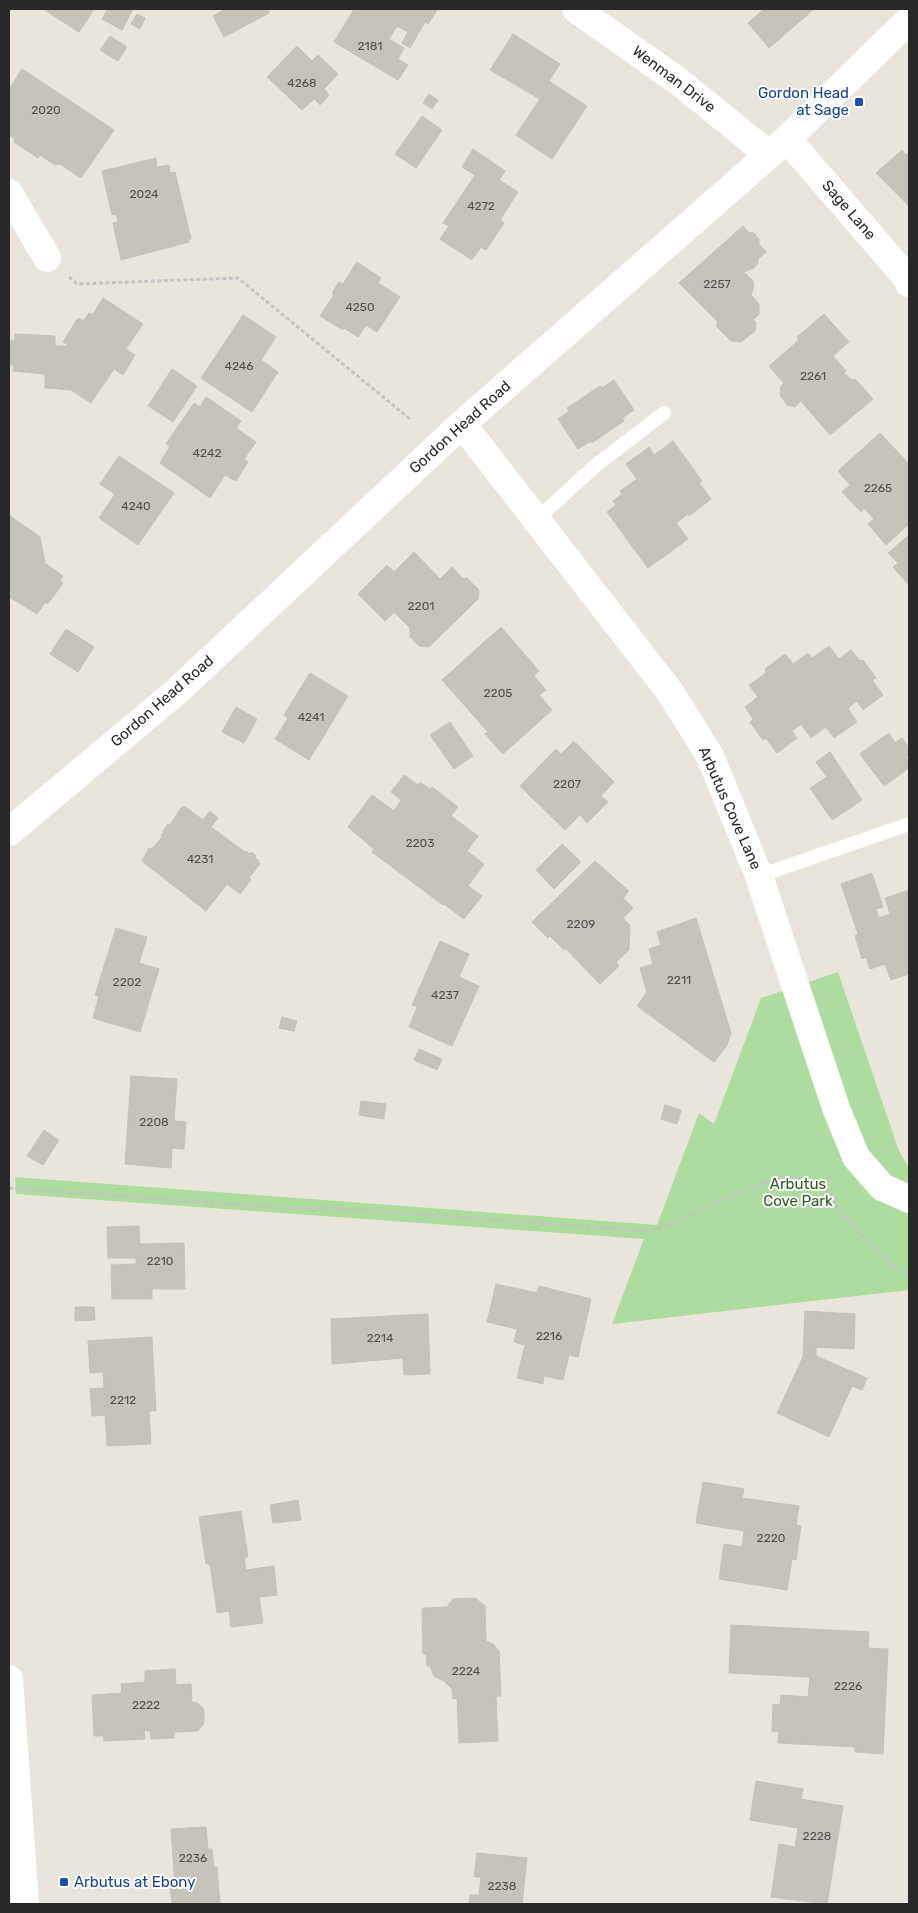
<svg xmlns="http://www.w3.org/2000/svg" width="918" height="1913" font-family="Rubik,sans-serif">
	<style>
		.green { fill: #aedc9e }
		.building { fill: #c6c3bb; stroke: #c5c1b6 }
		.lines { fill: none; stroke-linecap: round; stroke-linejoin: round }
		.path { stroke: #c3c3c3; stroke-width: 3; stroke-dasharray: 4 2.5; stroke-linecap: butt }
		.lane { stroke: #fff; stroke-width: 14 }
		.street { stroke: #fff; stroke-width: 28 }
		.secondary { stroke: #fff; stroke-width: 28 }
		.transit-dot { fill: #1a4fb4; stroke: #fff; stroke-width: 2 }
		.labels { text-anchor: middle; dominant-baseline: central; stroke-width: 4; stroke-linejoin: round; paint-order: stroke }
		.number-label { font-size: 12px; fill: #50504e }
		.street-label { font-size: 15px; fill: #292929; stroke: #fff }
		.transit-label { font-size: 15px; fill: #164399; stroke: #fff; text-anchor: end }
		.park-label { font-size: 15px; fill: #285f20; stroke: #fff }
	</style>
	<rect width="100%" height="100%" fill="#eae5dc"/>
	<!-- green -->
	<path class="green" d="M838 972 899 1151 909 1168V1290L612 1324 644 1239 16 1194 15 1177 657 1225 699 1113 714 1124 761 998Z"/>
	<!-- building -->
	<path class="building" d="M43 9H94L79 32Z
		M108 9H133L122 30 102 19Z
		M225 9H267L269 13 224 37 213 16Z
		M354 9H438L428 24 425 22 410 48 402 43 408 32 397 26 389 39 404 48 398 59 408 65 398 80 334 42Z
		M764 9H814L769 48 748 23Z
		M137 14 145 18 140 29 131 24Z
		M513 34 560 64 549 81 587 106 552 159 516 135 540 99 490 70Z
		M110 36 127 47 118 61 100 50Z
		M297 46 312 61 318 55 338 74 324 89 329 95 320 105 314 99 302 110 267 77Z
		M22 69 114 130 81 178 60 164 55 165 40 155 38 158 14 142 15 139 9 135V89Z
		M429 94 438 100 432 109 423 103Z
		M422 116 442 130 416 168 395 154Z
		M473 149 505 171 499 180 518 192 500 220 504 223 486 250 481 247 472 260 440 239 449 226 443 223 475 175 462 167Z
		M902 150 906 155 909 152V206L876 173Z
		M156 158 157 167 169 165 170 173 175 172 191 239H188L189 242 121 260 113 223 118 222 116 214 112 215 102 171Z
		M743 226 748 232 754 233 759 239V244L766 252 758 259V263L754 268 744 272 753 281 754 286 751 295 759 304V314L753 320 756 322 755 331 741 342 731 341 716 326 718 322 679 283Z
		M357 262 381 278 378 283 400 297 377 332 366 325 358 337 344 328 343 330 320 316 334 295 332 293 339 282 343 284Z
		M103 298 143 324 126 349 135 355 123 375 114 369 91 403 71 390 45 388V374L13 371 14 365H9L11 340 15 341V334L55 336V346H70L63 342 78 318 83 321 89 313 93 315Z
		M824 314 849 342 833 356 846 371 844 373 852 380 855 379 873 399 830 435 801 401 795 407 787 405 780 395 781 386 784 383 769 366 799 340 797 337Z
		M243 315 276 337 261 360 278 372 252 412 201 378Z
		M172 369 197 386 173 422 148 406Z
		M614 380 634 410 622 418 624 421 592 443 591 441 578 449 558 419 569 411 567 408 600 386 602 388Z
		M206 397 241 421 236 428 256 442 244 459 248 462 236 481 225 475 210 498 160 463 170 446 166 444 194 403 200 407Z
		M880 433 909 464V524L886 545 868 524 874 519 864 508 861 512 842 492 850 485 838 471Z
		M673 441 702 481 699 483 711 499 689 516 688 514 676 523 688 539 648 568 607 512 616 505 613 501 622 494 620 491 637 479 626 464 649 447 654 455Z
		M119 456 174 493 138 545 99 518 115 494 100 484Z
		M9 515 40 537 45 563 63 576 60 580 63 583 48 604 46 602 37 614 9 597Z
		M909 535V585L893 567 898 563 888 553Z
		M414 552 440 579 452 567 463 579 467 578 479 590 478 599 429 647 419 646 410 637V628L394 612 385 621 358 594 387 565 394 572Z
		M501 627 539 671 534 676 546 690 539 695 552 710 503 754 485 734 488 732 442 680Z
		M66 629 94 647 78 672 50 654Z
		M829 646 839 659 851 650 860 661 863 660 876 678 872 680 883 695 863 710 857 701 848 708 857 722 834 738 826 727 811 738 801 724 792 731 797 738 777 753 766 738 763 740 750 722 753 719 745 707 758 697 749 685 766 673 765 669 785 654 793 664 808 653 812 658Z
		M310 673 348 696 309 760 275 739 288 718 284 715Z
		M236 707 257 719 244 743 222 732Z
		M450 722 473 756 454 769 430 735Z
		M889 733 895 743 902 738 909 748V755L906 757 909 762V768L884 786 860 754Z
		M574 741 614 782 601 796 608 802 587 823 580 815 565 830 520 786 556 749 561 754Z
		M830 752 862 800 832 820 810 788 827 777 816 762Z
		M404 775 418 785 420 782 430 789 432 787 458 807 451 816 478 836 467 851 484 864 468 886 482 896 464 919 444 904 443 905 372 852 374 849 348 827 372 795 394 811 401 800 391 792Z
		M184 806 203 820 210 811 218 818 211 827 245 852 246 851 250 854 252 852 256 856 255 858 259 861 258 862 260 864 249 878 251 880 240 894 227 884 206 911 142 861 149 848 150 849 154 847 162 837 161 836 164 832 163 831 168 824 170 825 181 808H182Z
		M562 844 581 862 554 889 536 870Z
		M595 861 629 891 623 898 633 908 623 918 630 925 629 950 616 962 619 966 600 984 565 948 564 950 550 936 548 938 532 922Z
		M872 873 883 907 876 909 879 918 890 914 885 898 909 890V974L891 980 885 964 870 969 866 957 862 959 855 936 858 934 841 884Z
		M696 918 731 1033 727 1045 714 1062 637 1006 647 992 640 968 653 964 649 949 661 945 657 932Z
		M116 928 147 937 139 963 159 969 140 1032 93 1018 99 996 95 995Z
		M440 941 469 954 459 977 479 986 452 1046 409 1027 417 1007 412 1005Z
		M282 1017 297 1021 294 1031 279 1028Z
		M419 1049 442 1059 437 1070 414 1060Z
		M131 1076 177 1079 174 1121 186 1122 184 1149 172 1148 171 1168 125 1164Z
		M361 1101 386 1104 384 1119 359 1115Z
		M665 1105 681 1110 677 1124 661 1119Z
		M44 1130 59 1140 43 1165 27 1156Z
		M139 1226 140 1244 184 1243 185 1289H152V1299H112L111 1265 136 1264V1258H108L107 1227Z
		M496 1284 537 1293 539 1286 591 1299 578 1357 569 1355 563 1380 544 1376 543 1384 517 1378 525 1345 514 1342 517 1329 487 1322Z
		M75 1307H94L95 1320 75 1321Z
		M805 1311 855 1314 854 1349 816 1347V1356L867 1378 862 1390 852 1386 829 1437 777 1413 803 1357Z
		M428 1314 430 1374 404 1375 403 1358 332 1364 331 1319Z
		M152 1337 156 1411H149L151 1444 107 1446 105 1415 92 1416 90 1389 104 1388 103 1372 90 1373 88 1341Z
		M703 1482 744 1489 742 1498 799 1506 796 1525 801 1526 796 1560 792 1559 787 1590 719 1579 724 1544 742 1547 744 1531 696 1523Z
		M298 1500 301 1520 273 1523 270 1505Z
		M241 1511 248 1557H244L246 1570 274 1566 277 1595 259 1597 263 1623 231 1627 229 1611 217 1613 210 1564H206L199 1517Z
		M475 1598 485 1606 486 1641 493 1644 499 1651 501 1696H496L498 1741 459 1743 457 1698 453 1699 452 1689 444 1681 434 1676 430 1666H427L426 1654H423L422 1611 423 1608 447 1607 453 1599Z
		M731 1625 869 1632 868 1648 888 1649 883 1754 855 1752V1747L778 1743 779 1732 772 1731 773 1704 780 1705 781 1695 808 1697 810 1677 729 1673Z
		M175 1669 176 1685 191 1684 192 1702H196L204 1709V1723L198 1731 174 1732V1738L151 1739 150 1731H144L145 1739 104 1741 103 1736H94L92 1695 122 1693 121 1684 145 1682V1671Z
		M756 1781 803 1789 801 1799 843 1806 827 1904 771 1897 779 1844 795 1847 798 1828 750 1820Z
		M206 1827 208 1849H212L214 1867H217L220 1904H172L170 1886 175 1885 171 1829Z
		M477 1853 527 1858 522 1904H469L470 1895H479L481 1877H474Z"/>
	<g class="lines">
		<!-- path -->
		<path class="path" d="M69 277 77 284 238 278 410 419
			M824 1182 840 1212 868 1242 892 1266 909 1273
			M9 1188 285 1208H330L648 1231 671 1224 743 1191 783 1177 824 1182 833 1175"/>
		<!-- lane -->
		<path class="lane" d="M536 520 595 466 664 413
			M759 876 909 824"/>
		<!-- street -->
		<path class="street" d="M576 9 678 81 768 154
			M787 139 907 278 909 283
			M9 193 47 258
			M462 424 670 692 710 756 759 876 836 1108 856 1157 882 1187 909 1199"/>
		<!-- secondary -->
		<path class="secondary" d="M9 832 176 692 462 424 787 139 909 20
			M9 1679 25 1904"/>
	</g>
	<!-- markers -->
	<g class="transit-dot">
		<rect x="854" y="97" width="10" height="10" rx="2.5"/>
		<rect x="59" y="1877" width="10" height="10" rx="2.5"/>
	</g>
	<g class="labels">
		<!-- number labels -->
		<g class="number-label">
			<text x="370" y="46">2181</text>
			<text x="302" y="83">4268</text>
			<text x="46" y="110">2020</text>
			<text x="144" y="194">2024</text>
			<text x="481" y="206">4272</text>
			<text x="717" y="284">2257</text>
			<text x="360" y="307">4250</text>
			<text x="239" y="366">4246</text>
			<text x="813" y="376">2261</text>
			<text x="207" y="453">4242</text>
			<text x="878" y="488">2265</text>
			<text x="136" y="506">4240</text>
			<text x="421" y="606">2201</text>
			<text x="498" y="693">2205</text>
			<text x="311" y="717">4241</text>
			<text x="567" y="784">2207</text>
			<text x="420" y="843">2203</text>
			<text x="200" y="859">4231</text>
			<text x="581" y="924">2209</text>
			<text x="679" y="980">2211</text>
			<text x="127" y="982">2202</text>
			<text x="445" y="995">4237</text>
			<text x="154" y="1122">2208</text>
			<text x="160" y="1261">2210</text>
			<text x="549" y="1336">2216</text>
			<text x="380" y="1338">2214</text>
			<text x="123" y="1400">2212</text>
			<text x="771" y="1538">2220</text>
			<text x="466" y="1671">2224</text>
			<text x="848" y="1686">2226</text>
			<text x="146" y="1705">2222</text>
			<text x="817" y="1836">2228</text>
			<text x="193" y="1858">2236</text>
			<text x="502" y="1886">2238</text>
		</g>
		<!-- street labels -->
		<g class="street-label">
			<text transform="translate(674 79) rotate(37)">Wenman Drive</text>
			<text transform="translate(849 210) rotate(49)">Sage Lane</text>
			<text transform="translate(460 427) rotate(-42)">Gordon Head Road</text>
			<text transform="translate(162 701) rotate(-41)">Gordon Head Road</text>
			<text transform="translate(730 808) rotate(66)">Arbutus Cove Lane</text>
		</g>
		<!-- transit labels -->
		<g class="transit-label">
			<text x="849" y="93">Gordon Head<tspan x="849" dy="17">at Sage</tspan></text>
			<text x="74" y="1882" text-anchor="start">Arbutus at Ebony</text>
		</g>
		<!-- park labels -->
		<g class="park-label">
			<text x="798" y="1184">Arbutus<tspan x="798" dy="17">Cove Park</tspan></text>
		</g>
	</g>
	<!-- border -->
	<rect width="918" height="1913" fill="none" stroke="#292929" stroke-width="20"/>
</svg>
